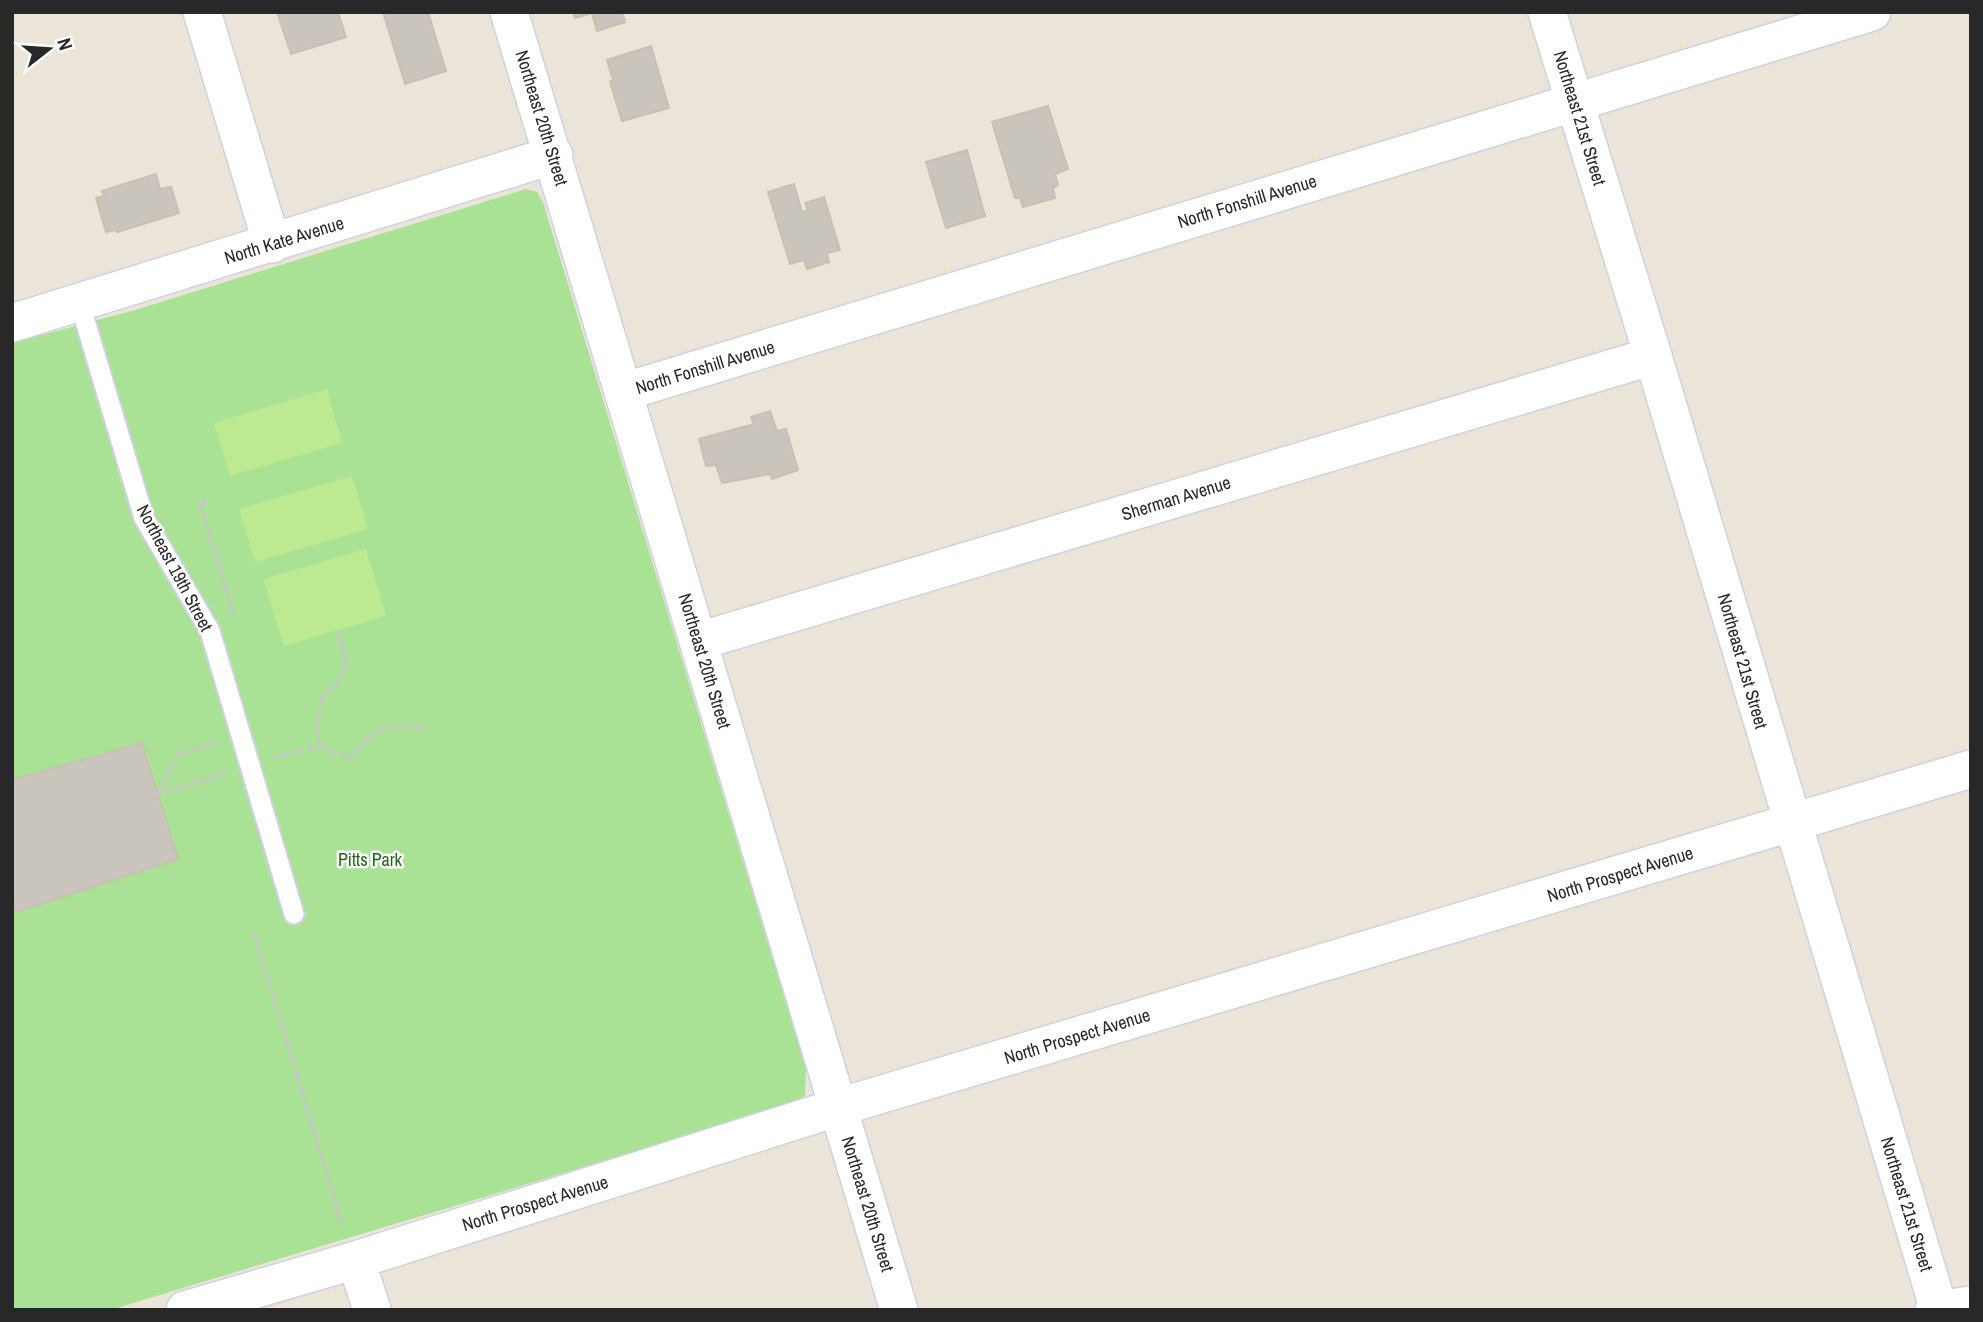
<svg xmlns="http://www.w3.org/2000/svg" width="1983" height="1322" font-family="'Archivo Narrow',sans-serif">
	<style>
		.green { fill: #a9e295 }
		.pitch { fill: #bdea90 }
		.building { fill: #c9c4bc; stroke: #c6c1b3; stroke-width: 2 }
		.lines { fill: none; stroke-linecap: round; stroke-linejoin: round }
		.service-casing { stroke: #cfd1e2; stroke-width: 23 }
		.minor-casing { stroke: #cfd1e2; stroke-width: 40 }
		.path { stroke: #c7c7c7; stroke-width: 4.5; stroke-dasharray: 5 3.5; stroke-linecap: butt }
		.service { stroke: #fff; stroke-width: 19 }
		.minor { stroke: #fff; stroke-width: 37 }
		.labels { text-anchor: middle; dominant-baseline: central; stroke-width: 5; stroke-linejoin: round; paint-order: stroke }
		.street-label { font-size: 18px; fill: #282828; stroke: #fff }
		.park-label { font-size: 18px; fill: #236419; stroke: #fff }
	</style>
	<rect width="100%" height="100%" fill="#ebe5d9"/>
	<!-- green -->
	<path class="green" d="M526 189 537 192 543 202 806 1069 805 1096 789 1105 110 1310H12V343L135 310Z"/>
	<!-- pitch -->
	<path class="pitch" d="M327 389 342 443 230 476 214 423Z
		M352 476 368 529 255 562 239 509Z
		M366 549 386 616 284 646 263 579Z"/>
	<!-- building -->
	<path class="building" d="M277 12H338L346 37 291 54Z
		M383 12H428L446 71 405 84Z
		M573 12H622L625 22 597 31 592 13 575 18Z
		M651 46 669 108 622 121 610 82 613 80 607 60Z
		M1048 106 1068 169 1055 174 1058 185 1053 188 1055 198 1023 207 1020 198H1015L992 122Z
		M967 150 985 216 946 228 926 162Z
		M156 174 160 189 171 187 179 213 117 232 115 230 106 232 96 198 104 196 102 191Z
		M794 184 802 212 808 210 805 203 824 197 840 250 827 253 829 262 807 269 804 260 790 264 768 192Z
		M770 411 777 431 786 429 798 470 772 479 770 474 722 483 716 465 706 466 699 439 754 424 751 417Z
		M142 743 178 859 17 912 12 898V780Z"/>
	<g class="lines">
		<!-- service casing -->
		<g class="service-casing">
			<path id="service" d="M80 304 144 518 210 631 294 914"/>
		</g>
		<!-- minor casing -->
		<g class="minor-casing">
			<path id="minor" d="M202 12 272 244
				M509 12 899 1310
				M1547 12 1653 356 1939 1310
				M12 323 554 155
				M623 392 1872 12
				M699 641 1653 356
				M356 1260 372 1310
				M185 1310 356 1260 839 1107 1971 769
				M1934 1310 1971 1305"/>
		</g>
		<!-- path -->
		<path class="path" d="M207 501 200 503 235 618
			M320 746 316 724 323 696 339 681 346 661 338 630
			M275 758 320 746 350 758C370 732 395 717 428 731
			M158 793 177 755 218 742
			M158 794 226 773
			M254 933 343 1227"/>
		<!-- service -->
		<use href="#service" class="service"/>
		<!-- minor -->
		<use href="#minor" class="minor"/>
	</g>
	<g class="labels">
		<!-- street labels -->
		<g class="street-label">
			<text transform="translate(542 118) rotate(73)">Northeast 20th Street</text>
			<text transform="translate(1580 118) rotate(73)">Northeast 21st Street</text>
			<text transform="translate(1247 201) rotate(-17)">North Fonshill Avenue</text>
			<text transform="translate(284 240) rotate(-17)">North Kate Avenue</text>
			<text transform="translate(705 367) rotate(-17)">North Fonshill Avenue</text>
			<text transform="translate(1176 498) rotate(-17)">Sherman Avenue</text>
			<text transform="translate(175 568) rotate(62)">Northeast 19th Street</text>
			<text transform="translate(705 661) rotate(73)">Northeast 20th Street</text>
			<text transform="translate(1743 661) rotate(74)">Northeast 21st Street</text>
			<text transform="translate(1620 874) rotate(-17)">North Prospect Avenue</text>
			<text transform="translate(1077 1036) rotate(-17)">North Prospect Avenue</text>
			<text transform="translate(535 1203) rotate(-17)">North Prospect Avenue</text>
			<text transform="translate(868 1204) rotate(73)">Northeast 20th Street</text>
			<text transform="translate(1907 1204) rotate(73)">Northeast 21st Street</text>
		</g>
		<!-- park labels -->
		<g class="park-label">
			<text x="370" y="859">Pitts Park</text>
		</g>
	</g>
	<!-- border -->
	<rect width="1983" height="1322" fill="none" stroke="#282828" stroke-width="28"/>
	<!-- north arrow -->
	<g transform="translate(49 49) rotate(73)" stroke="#ffffff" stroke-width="5" paint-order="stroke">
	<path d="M0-5L12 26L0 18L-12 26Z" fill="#282828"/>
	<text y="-10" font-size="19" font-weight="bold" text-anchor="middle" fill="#282828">N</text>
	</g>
</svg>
